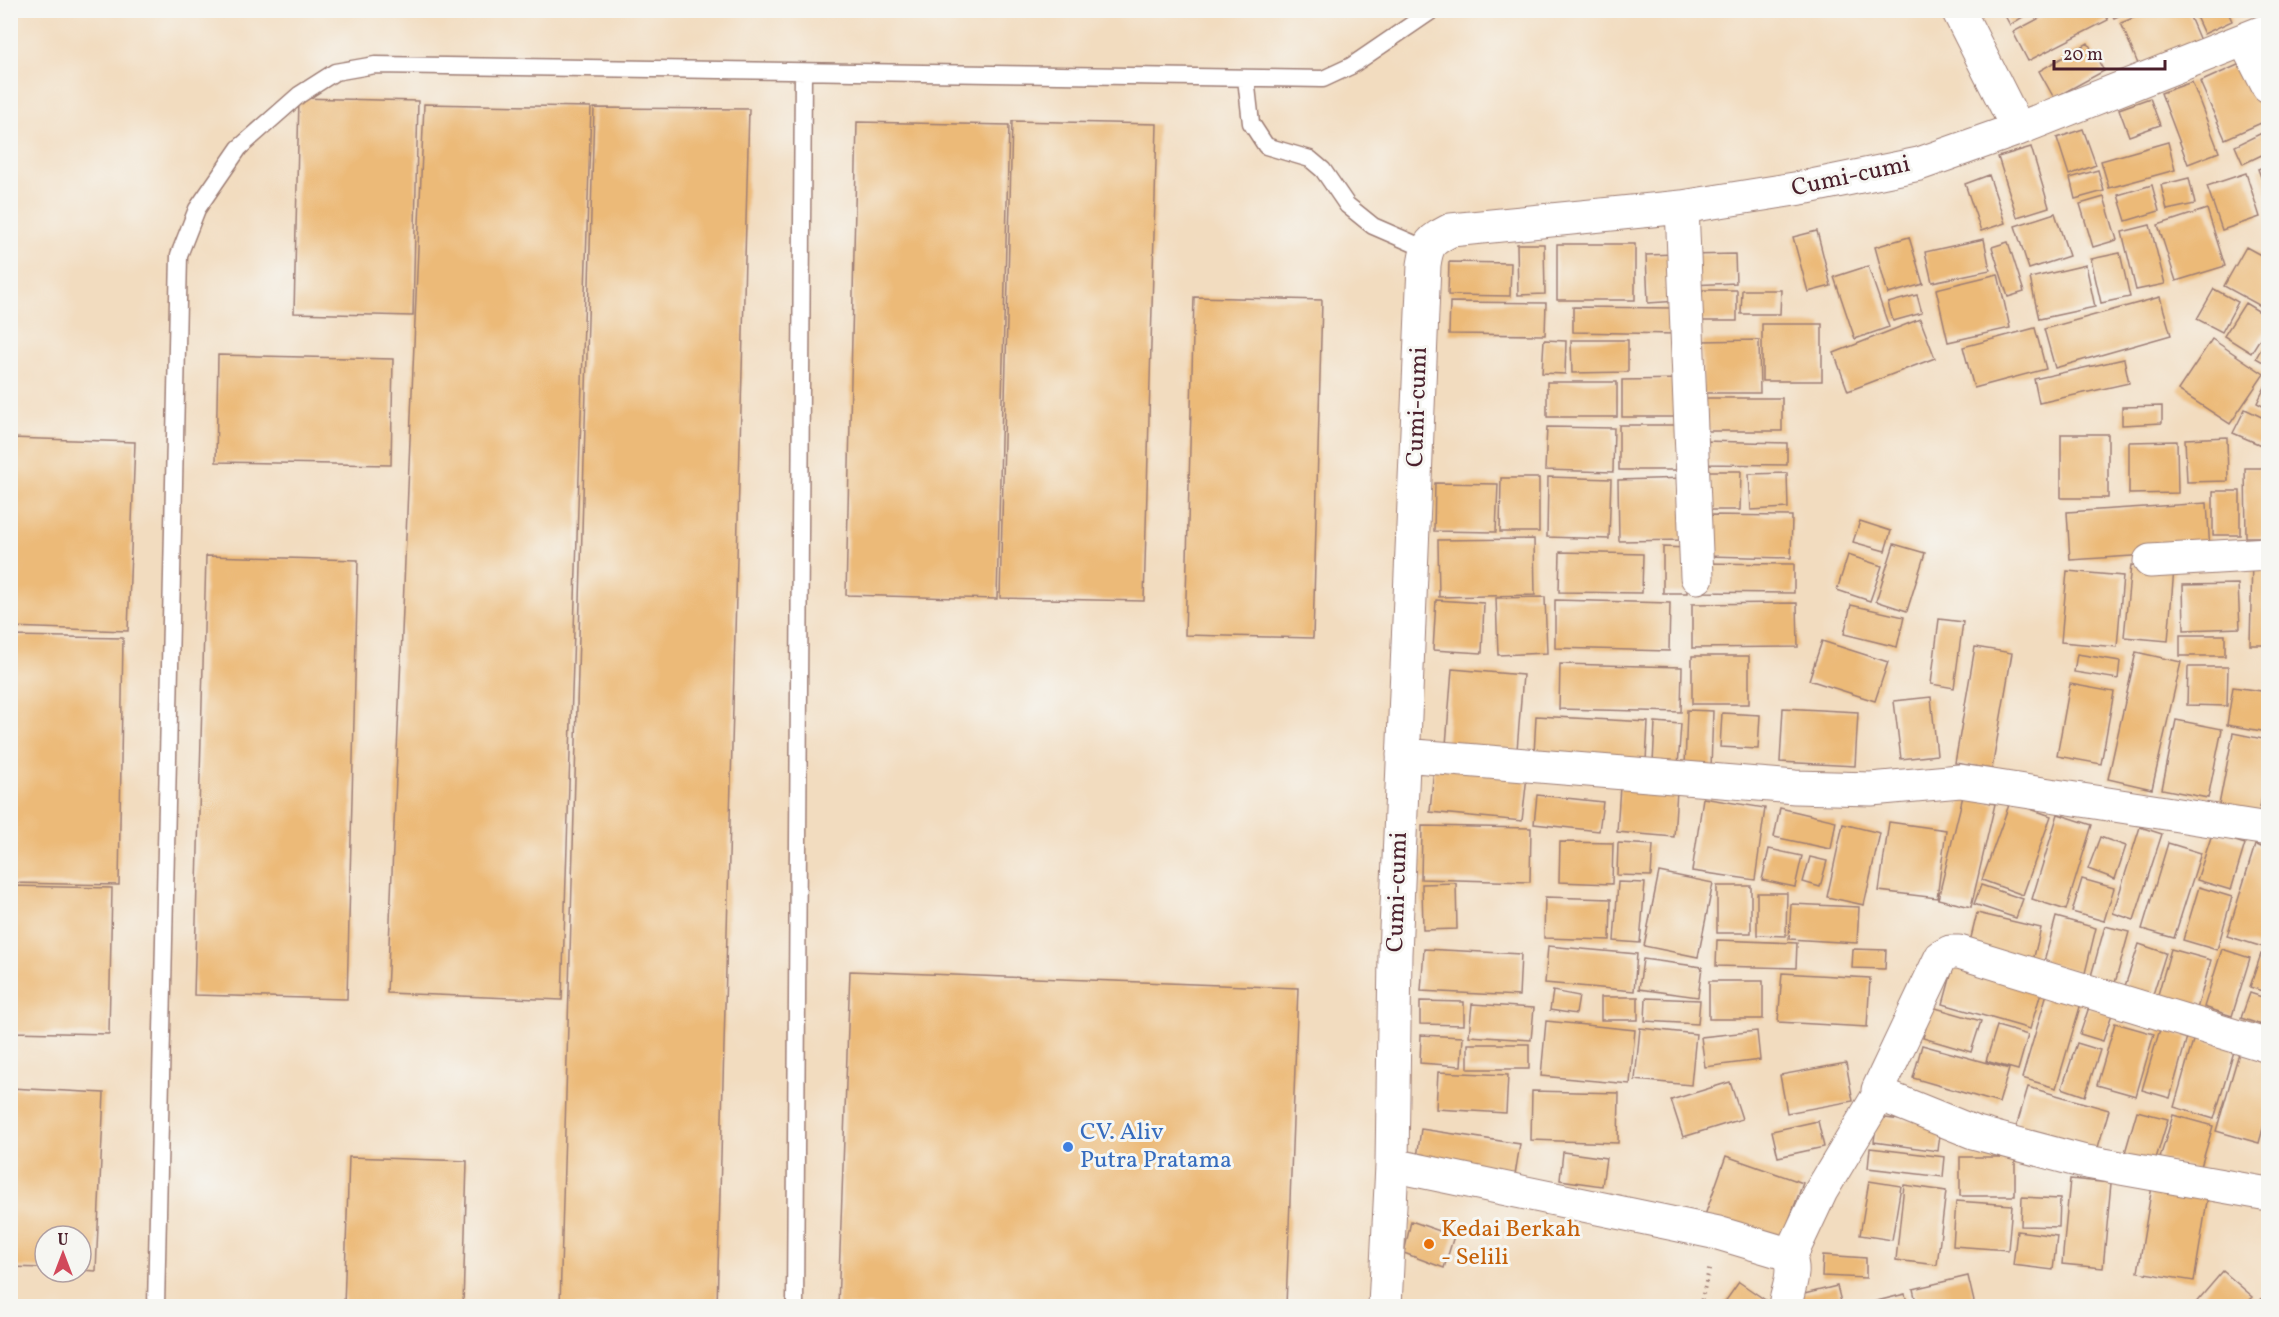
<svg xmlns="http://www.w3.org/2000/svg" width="2279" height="1317" font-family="Vollkorn,serif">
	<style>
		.building { fill: #ecba78 }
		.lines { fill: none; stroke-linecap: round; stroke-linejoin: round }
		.service-casing { stroke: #9e7e75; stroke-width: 19 }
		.minor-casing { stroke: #9e7e75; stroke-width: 35 }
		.path { stroke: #9e7e75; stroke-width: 4; stroke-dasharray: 1.5 4.5; stroke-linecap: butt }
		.service { stroke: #fff; stroke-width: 16 }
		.minor { stroke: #fff; stroke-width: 33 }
		.shop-dot { fill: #3f7fe0; stroke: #f6f6f2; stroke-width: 2 }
		.food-dot { fill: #e8710a; stroke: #f6f6f2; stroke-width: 2 }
		.labels { text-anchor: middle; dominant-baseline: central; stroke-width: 6; stroke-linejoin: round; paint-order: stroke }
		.street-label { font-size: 24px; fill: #4a1f2b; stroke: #f6f6f2 }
		.shop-label { font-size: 24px; fill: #366cbe; stroke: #f6f6f2; text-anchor: start }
		.food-label { font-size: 24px; fill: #c56008; stroke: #f6f6f2; text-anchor: start }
	</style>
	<rect width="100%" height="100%" fill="#f6f6f2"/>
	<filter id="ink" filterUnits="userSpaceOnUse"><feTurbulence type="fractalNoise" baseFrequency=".0167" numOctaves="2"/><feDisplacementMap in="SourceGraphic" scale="12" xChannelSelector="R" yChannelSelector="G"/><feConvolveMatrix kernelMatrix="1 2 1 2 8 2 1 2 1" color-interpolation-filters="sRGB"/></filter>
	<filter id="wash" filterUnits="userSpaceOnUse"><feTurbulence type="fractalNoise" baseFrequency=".008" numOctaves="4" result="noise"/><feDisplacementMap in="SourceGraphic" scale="24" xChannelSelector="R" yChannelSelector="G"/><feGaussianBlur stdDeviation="1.35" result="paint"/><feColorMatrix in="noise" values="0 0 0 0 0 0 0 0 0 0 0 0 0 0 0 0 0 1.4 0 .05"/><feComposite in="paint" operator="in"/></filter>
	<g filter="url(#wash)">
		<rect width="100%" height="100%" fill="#f2dcbf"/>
		<g id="blocks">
			<!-- building -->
			<path class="building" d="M2002 10H2034L2010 25Z
				M2055 10H2103L2108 20 2028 61 2013 32Z
				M2110 10H2132L2114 18Z
				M2152 10H2187L2204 50 2143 76 2121 23Z
				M2193 10H2227L2232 21 2204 34Z
				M2088 43 2104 71 2054 98 2039 71Z
				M2249 60 2268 103V120L2225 139 2200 82Z
				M2192 82 2219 152 2188 164 2161 93Z
				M299 98 418 101 413 316 294 313Z
				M2150 98 2160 125 2129 136 2119 109Z
				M424 104 591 107 562 1000 387 993Z
				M594 108 749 109 717 1306H560Z
				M1012 121 1157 124 1144 601 1000 598Z
				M857 122 1009 125 997 599 846 595Z
				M2083 129 2096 165 2069 175 2057 138Z
				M2268 130V152L2243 164 2235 146Z
				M2168 142 2175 170 2109 188 2101 161Z
				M2031 147 2049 207 2017 217 1998 157Z
				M2268 165V196L2258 169Z
				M2098 170 2104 191 2075 199 2070 178Z
				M2246 173 2260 217 2222 230 2207 186Z
				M1989 175 2005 223 1981 231 1965 184Z
				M2189 178 2195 204 2167 210 2161 185Z
				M2152 185 2159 211 2126 221 2118 195Z
				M2104 197 2117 240 2093 247 2080 204Z
				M2207 209 2225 266 2176 281 2158 225Z
				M2055 213 2069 256 2029 269 2015 226Z
				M2150 225 2165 284 2136 290 2122 232Z
				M1817 231 1831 286 1808 292 1793 237Z
				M1909 237 1923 284 1888 294 1875 247Z
				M1984 239 1990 270 1932 282 1925 252Z
				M2008 242 2024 292 2008 297 1992 247Z
				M1517 244H1544L1545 294 1518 295Z
				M1557 244H1635V300H1557Z
				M2246 247 2268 259V310L2224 286Z
				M2120 253 2130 297 2101 303 2091 259Z
				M1677 254 1679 301 1648 303 1646 255Z
				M1735 254 1736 283 1690 285 1689 255Z
				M1449 262 1511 263 1510 296 1448 295Z
				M2086 265 2095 307 2039 319 2030 278Z
				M1868 266 1889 327 1855 339 1834 277Z
				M1998 274 2010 328 1948 342 1936 289Z
				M2214 289 2238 302 2222 332 2197 319Z
				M1694 290H1737V321H1694Z
				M1742 290H1781L1780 314H1741Z
				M1917 295 1922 313 1893 321 1888 303Z
				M1194 297 1322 300 1313 638 1185 635Z
				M2160 297 2171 335 2055 368 2044 329Z
				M1450 302 1546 303 1545 335 1449 334Z
				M2245 303 2268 317V326L2251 353 2224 336Z
				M1573 307 1676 308V334L1573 332Z
				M1920 319 1935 358 1848 391 1834 353Z
				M1762 324H1822V381H1762Z
				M2035 328 2046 369 1974 388 1963 347Z
				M2268 337V365L2256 358Z
				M2212 339 2264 374 2230 424 2178 390Z
				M1544 340 1566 341 1565 374 1542 373Z
				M1571 340H1628V372L1572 373Z
				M1759 340 1760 393H1703L1702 341Z
				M218 355 393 359 391 465 216 462Z
				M2124 359 2129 383 2039 403 2034 379Z
				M1685 379V417H1622V380Z
				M2268 381V409L2257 403Z
				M1547 382H1617V417H1547Z
				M1703 398H1782V431H1703Z
				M2162 406V423L2122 425V407Z
				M2245 409 2268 420V448L2233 433Z
				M1619 425H1687V470H1619Z
				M1547 427 1614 428 1613 472 1545 470Z
				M2061 434H2108V498H2061Z
				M2227 437 2228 481 2187 482 2185 439Z
				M10 438 135 442 128 631 10 627Z
				M1702 441 1787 443V465L1702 464Z
				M2177 441 2178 493 2129 494V442Z
				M2245 468H2268V537H2246Z
				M1703 471H1741L1740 510H1702Z
				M1787 473 1788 508 1751 510 1749 474Z
				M1548 477 1611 479 1609 539 1547 537Z
				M1501 478H1539V532H1500Z
				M1686 478 1687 540 1619 541 1618 480Z
				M1435 483 1498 484 1496 532 1434 531Z
				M2213 491H2240V535H2213Z
				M2207 503 2210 551 2070 560 2067 512Z
				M1708 515 1792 516 1791 558 1708 556Z
				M1860 521 1891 531 1885 551 1853 542Z
				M1534 539 1535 595 1439 597 1438 540Z
				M1894 544 1925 553 1907 611 1876 601Z
				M1663 547 1688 548 1687 593H1663Z
				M1560 552 1643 554 1642 593 1559 592Z
				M1848 555 1882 566 1870 601 1837 590Z
				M206 556 358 560 347 999 194 995Z
				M2252 560H2268V645H2250Z
				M1698 563 1794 564V593L1698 592Z
				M2131 565 2174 569 2168 641 2124 637Z
				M2067 571 2123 576 2117 647 2061 642Z
				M2238 584 2240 628 2184 630 2183 585Z
				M1545 597 1547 653 1498 655 1496 598Z
				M1436 600 1484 603 1482 653 1433 650Z
				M1555 600 1670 603 1669 651 1555 648Z
				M1797 603 1798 647 1692 648V604Z
				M1851 605 1904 617 1897 647 1844 634Z
				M1939 619 1963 622 1954 688 1931 684Z
				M2180 635H2225V656H2180Z
				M10 636 123 638 119 885 10 883Z
				M1822 641 1888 662 1875 701 1809 680Z
				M1975 647 2012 653 1992 769 1955 763Z
				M2136 652 2181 662 2152 789 2108 779Z
				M2077 654 2120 661 2118 679 2074 672Z
				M1692 656H1749V704H1692Z
				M1560 664 1682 667 1681 712 1559 709Z
				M2188 667H2228L2227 706 2187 705Z
				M1452 669 1523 675 1517 750 1446 745Z
				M2070 684 2114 692 2101 764 2057 756Z
				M2233 687 2268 692V732L2227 725Z
				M1931 697 1937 755 1901 759 1894 701Z
				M1783 708 1858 712 1855 766 1780 762Z
				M1687 710 1713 711 1711 768 1685 767Z
				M1722 713 1760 715 1758 749 1720 747Z
				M1536 716 1648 722 1646 761 1534 755Z
				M2176 720 2222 729 2208 798 2162 789Z
				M1655 722 1681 724 1678 766 1653 764Z
				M2233 733 2268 740V765L2259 813 2219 805Z
				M1434 767 1527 776 1522 821 1430 812Z
				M1620 786 1677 790 1674 837 1617 832Z
				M1537 795 1603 802 1599 831 1534 824Z
				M1963 796 1995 804 1971 907 1938 899Z
				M1703 798 1765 808 1755 880 1692 871Z
				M2010 802 2051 816 2023 895 1982 880Z
				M1780 808 1836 821 1831 849 1774 837Z
				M2058 814 2092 825 2066 910 2032 899Z
				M1889 822 1946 830 1937 898 1879 891Z
				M1843 824 1880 833 1864 905 1827 897Z
				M1422 826 1531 828 1530 882 1421 879Z
				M2140 827 2162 834 2134 920 2113 913Z
				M2212 834 2245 844 2231 890 2197 880Z
				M2100 837 2126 846 2115 879 2088 869Z
				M1560 842 1613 843 1612 884 1559 882Z
				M1618 843 1653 845 1651 876 1617 875Z
				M2168 843 2201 853 2174 938 2142 929Z
				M2255 845 2268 849V928L2263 947 2227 936Z
				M1769 849 1802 856 1795 887 1762 880Z
				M1810 857 1827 861 1820 887 1803 882Z
				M1659 872 1713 883 1698 957 1644 946Z
				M2082 879 2114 888 2104 921 2072 912Z
				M1618 882 1645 883 1640 943 1614 941Z
				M1456 883 1457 929 1423 930 1422 884Z
				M1981 885 2023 899 2016 918 1974 904Z
				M10 886 112 888 109 1034 10 1032Z
				M1717 886H1751V933H1717Z
				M2199 887 2232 897 2217 950 2183 940Z
				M1757 893H1787L1786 936 1757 935Z
				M1545 897 1611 899 1610 940 1544 938Z
				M1791 904 1859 907 1857 943 1789 939Z
				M1977 913 2041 928 2033 961 1969 946Z
				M2056 917 2096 928 2085 973 2044 962Z
				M2105 926 2129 932 2115 983 2091 976Z
				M1717 940 1797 943 1796 968 1716 966Z
				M2139 944 2166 953 2150 1004 2122 995Z
				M1548 946 1637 954 1634 991 1545 983Z
				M1424 949 1521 954 1519 996 1421 991Z
				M1853 949 1886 950 1885 969 1852 968Z
				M2171 949 2211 960 2197 1009 2157 998Z
				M2222 949 2250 958 2232 1016 2204 1007Z
				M2261 954 2268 957V993L2250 987Z
				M1643 959 1702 967 1698 997 1639 989Z
				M1955 961 2043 986 2030 1029 1943 1004Z
				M850 971 1298 988 1286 1306H838Z
				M1782 973 1870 978 1867 1027 1778 1022Z
				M1709 981H1763V1019H1709Z
				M2048 990 2082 1000 2056 1088 2022 1078Z
				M1553 991 1579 996 1576 1014 1550 1010Z
				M2250 993 2268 999V1027L2241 1018Z
				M1601 997H1638V1020H1601Z
				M1646 998 1700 1000 1698 1024 1645 1021Z
				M1420 1001 1464 1002V1025L1420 1024Z
				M1472 1004 1534 1008 1531 1040 1469 1036Z
				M1932 1007 1981 1021 1971 1052 1923 1038Z
				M2089 1007 2112 1014 2103 1041 2080 1034Z
				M1546 1021 1635 1030 1630 1084 1541 1076Z
				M2115 1023 2154 1034 2136 1096 2097 1085Z
				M1997 1026 2028 1035 2018 1070 1986 1061Z
				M1640 1028 1696 1034 1691 1085 1635 1080Z
				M2160 1029 2187 1037 2170 1098 2142 1090Z
				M1757 1031 1760 1060 1705 1067 1701 1037Z
				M1421 1035 1463 1037 1461 1066 1420 1063Z
				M2194 1037 2235 1048 2214 1119 2174 1107Z
				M2077 1043 2100 1050 2085 1096 2062 1088Z
				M1468 1044H1529V1069H1468Z
				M1922 1045 2009 1069 1999 1103 1913 1078Z
				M2239 1053 2268 1061V1110L2259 1143 2216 1131Z
				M1846 1063 1853 1101 1787 1113 1780 1075Z
				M1438 1072 1508 1075 1506 1113 1436 1109Z
				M1730 1082 1742 1119 1683 1137 1671 1100Z
				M2028 1087 2109 1110 2096 1154 2015 1131Z
				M10 1088 104 1093 96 1271 81 1270V1236H45V1268L10 1267Z
				M1532 1091 1619 1093 1618 1143 1531 1140Z
				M2137 1111 2168 1119 2154 1165 2124 1156Z
				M2173 1115 2213 1126 2200 1170 2160 1158Z
				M1877 1117 1941 1125 1938 1151 1874 1142Z
				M1818 1121 1824 1147 1778 1157 1772 1131Z
				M1421 1129 1520 1144 1514 1181 1416 1165Z
				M1870 1148 1945 1157 1943 1177 1868 1168Z
				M1563 1152 1606 1158 1602 1186 1560 1180Z
				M1726 1156 1803 1183 1780 1244 1704 1218Z
				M349 1157 467 1161 463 1306H344Z
				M1960 1157H2015V1196H1960Z
				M2070 1179 2111 1183 2103 1268 2062 1264Z
				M2153 1180 2209 1189 2194 1281 2138 1272Z
				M1869 1181 1901 1186 1892 1240 1860 1235Z
				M1904 1185 1946 1191 1937 1265 1896 1260Z
				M2022 1197 2060 1199 2059 1227 2021 1226Z
				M1956 1201 2012 1205 2008 1250 1953 1246Z
				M1411 1221 1454 1236 1444 1268 1404 1253Z
				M2017 1231 2057 1236 2053 1270 2013 1265Z
				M1823 1255 1866 1258V1278L1822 1276Z
				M2223 1271 2253 1297 2244 1306H2193Z
				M1968 1276 1975 1306H1917L1913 1289Z
				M1739 1282 1774 1306H1722Z
				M1837 1286 1842 1306H1790L1788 1298Z
				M2268 1291V1306H2256Z
				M1905 1294 1908 1306H1857Z"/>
		</g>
	</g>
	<g filter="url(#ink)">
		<use href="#blocks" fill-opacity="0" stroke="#9e7e75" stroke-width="1.5"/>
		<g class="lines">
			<!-- service casing -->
			<g class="service-casing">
				<path id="service" d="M1246 78 1251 123 1266 146 1310 159 1323 170 1347 205 1373 226 1426 249
					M156 1306 179 255 197 209 239 148 299 95 335 72 375 65 1323 79 1351 66 1433 10
					M795 1306 803 72"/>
			</g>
			<!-- minor casing -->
			<g class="minor-casing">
				<path id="minor" d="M1958 10 2018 129
					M2245 41 2268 86
					M1682 207 1697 577
					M2150 561 2268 554
					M1403 755 1795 787 1871 789 1960 781 2268 829
					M2268 1046 1959 952H1950L1941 957 1878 1090 1884 1096 1973 1132 2081 1161 2268 1194
					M1392 1165 1718 1233 1785 1253C1800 1266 1787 1290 1785 1306
					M1790 1257 1821 1191 1880 1093
					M1385 1306 1392 1165 1395 954 1424 265C1427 243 1431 240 1451 230L1682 207 1807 187 1919 164 2018 129 2268 30"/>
			</g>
			<!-- path -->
			<path class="path" d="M1420 1302 1440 1306
				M1700 1306 1710 1266"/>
			<!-- service -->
			<use href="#service" class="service"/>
			<!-- minor -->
			<use href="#minor" class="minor"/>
		</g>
	</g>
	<!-- markers -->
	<circle class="shop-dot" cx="1068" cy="1147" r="6"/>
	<circle class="food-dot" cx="1429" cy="1244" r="6"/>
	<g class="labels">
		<!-- street labels -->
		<g class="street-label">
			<text transform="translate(1851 177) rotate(-12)">Cumi-cumi</text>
			<text transform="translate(1418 407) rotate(-88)">Cumi-cumi</text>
			<text transform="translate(1398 892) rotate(-88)">Cumi-cumi</text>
		</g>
		<!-- shop labels -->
		<g class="shop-label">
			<text x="1080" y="1133">CV. Aliv<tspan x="1080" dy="28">Putra Pratama</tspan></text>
		</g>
		<!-- food labels -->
		<g class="food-label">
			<text x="1441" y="1230">Kedai Berkah<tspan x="1441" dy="28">- Selili</tspan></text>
		</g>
	</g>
	<!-- margin -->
	<rect width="2279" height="1317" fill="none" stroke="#f6f6f2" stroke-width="36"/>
	<!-- north arrow -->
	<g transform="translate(63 1254)"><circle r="28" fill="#f6f6f2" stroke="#b1a0a2" stroke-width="1.5"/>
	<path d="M0-4.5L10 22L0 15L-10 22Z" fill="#d1495b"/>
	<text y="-9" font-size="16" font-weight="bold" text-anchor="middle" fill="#4a1f2b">U</text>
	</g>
	<!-- scale -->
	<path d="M2054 60v9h111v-9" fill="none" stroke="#4a1f2b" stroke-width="3"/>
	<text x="2063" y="60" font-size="18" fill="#4a1f2b" stroke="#f6f6f2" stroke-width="4.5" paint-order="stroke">20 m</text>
</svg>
